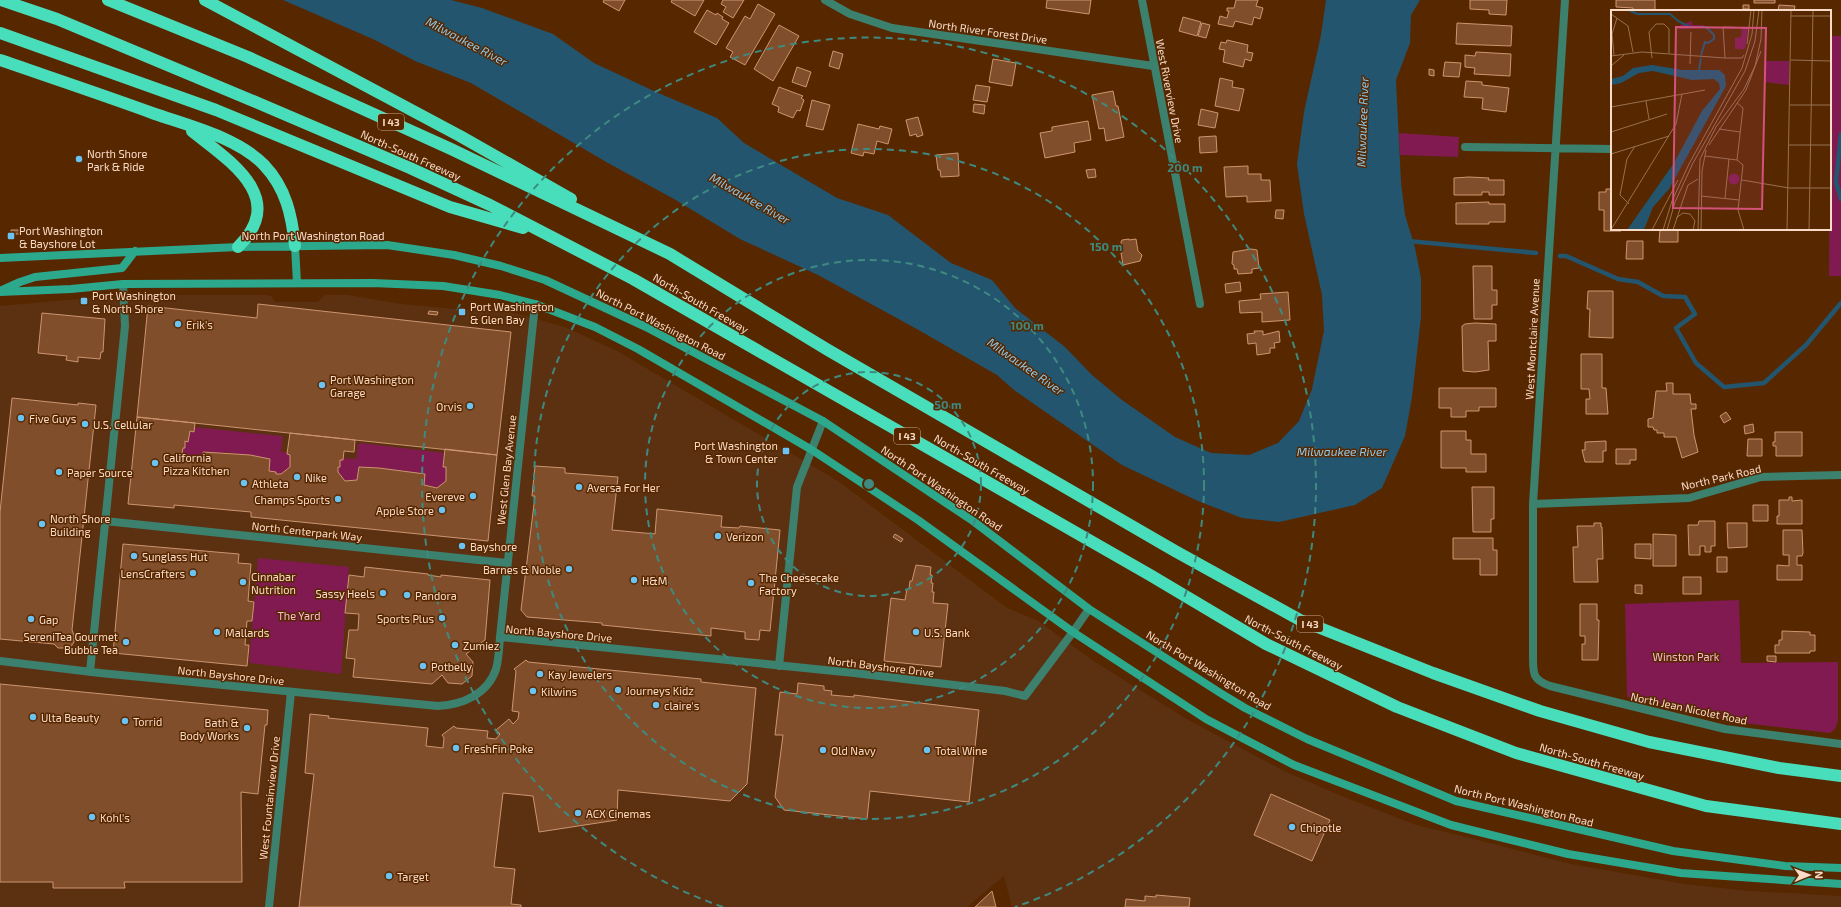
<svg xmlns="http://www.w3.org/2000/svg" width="1841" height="907" font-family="'Exo 2',sans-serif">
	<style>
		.built { fill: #5c3112 }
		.green { fill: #801a50 }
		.water { fill: #23556e }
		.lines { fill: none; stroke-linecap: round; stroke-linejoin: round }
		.stream { stroke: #23556e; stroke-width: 4.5 }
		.building { fill: #804e2a; stroke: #cd9571 }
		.street { stroke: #3c806e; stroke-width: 8 }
		.secondary { stroke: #2ca98d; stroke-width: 8 }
		.highway { stroke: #49debb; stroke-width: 12 }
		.ring { fill: none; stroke: #3e8a80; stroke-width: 2; stroke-dasharray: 7 5 }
		.poi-dot { fill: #6bc3f2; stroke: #572800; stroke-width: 1.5 }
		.labels { text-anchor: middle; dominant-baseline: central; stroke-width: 3; stroke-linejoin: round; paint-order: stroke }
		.shield { fill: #572800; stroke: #c9a58c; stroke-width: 1 }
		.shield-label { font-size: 10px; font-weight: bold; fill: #fadbc8 }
		.street-label { font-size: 11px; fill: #fadbc8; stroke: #572800 }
		.poi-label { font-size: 11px; fill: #fadbc8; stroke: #572800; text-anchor: start }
		.park-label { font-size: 11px; fill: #fcbcd5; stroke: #572800 }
		.water-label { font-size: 12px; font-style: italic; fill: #8dcaec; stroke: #572800 }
		.inset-river { fill: none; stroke: #23556e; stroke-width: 2 }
		.inset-road { fill: none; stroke: #987050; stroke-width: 1 }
		.view { fill: #d3527c; fill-opacity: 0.15; stroke: #d3527c; stroke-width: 2 }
		.inset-edge { fill: none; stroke: #fadbc8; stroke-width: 2 }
		.centre { fill: #3e8a80; stroke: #572800; stroke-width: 2 }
		.ring-label { font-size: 12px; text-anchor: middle; font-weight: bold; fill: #3e8a80; stroke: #572800; stroke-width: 3; stroke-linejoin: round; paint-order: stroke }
	</style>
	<rect width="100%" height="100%" fill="#572800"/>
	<!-- built -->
	<path class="built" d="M148 295H266L271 296 275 302H318L325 295H348L401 304 465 310 496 308 565 327 617 351 838 481 1007 608 1038 621 1095 662 1190 721 1284 771 1344 797 1416 825 1462 836 1571 864 1685 884 1748 891 1841 896V907H1012L1004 876 967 907H0V306L90 298 141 297Z"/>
	<!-- green -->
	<path class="green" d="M1830 36H1841V276H1829Z
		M1399 133 1459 137 1458 157 1400 155Z
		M194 427 281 436 283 438 281 452H288L287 454 290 455V467L281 474H276V472L269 471 270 459 224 452V454L204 452 202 462H190L182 454 183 448H185V441L188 442 190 431H194Z
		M360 443 444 453 443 467H446V481L437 488 432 487V486L424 485 425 474 405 472V471L359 467 357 480 345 481 338 472 340 460H343V458L356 459 358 445Z
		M258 558 349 567 341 674 249 663Z
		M1739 600 1741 663 1838 662V721L1835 729 1830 733 1743 723 1627 697 1625 604Z"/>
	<!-- water -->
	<path class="water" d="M283 0H451L482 8 553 34 594 63 656 92 717 118 744 143 837 198 888 215 951 263 992 280 1015 308 1065 347 1092 375 1122 400 1175 437 1211 453 1249 455 1278 443 1299 421 1312 389 1324 331 1322 295 1304 214 1297 164 1304 112 1321 35 1326 0H1420L1411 15 1410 43 1396 80 1401 183 1405 215 1415 248 1421 278V317L1412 397 1405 436 1382 488 1355 505 1279 522 1242 518 1198 501 1122 465 1014 390 997 375 915 328 818 275 740 239 674 199 608 163 471 83 415 61 375 40Z"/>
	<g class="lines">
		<!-- stream -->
		<path class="stream" d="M1841 134 1836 182 1841 199
			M1408 241 1536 253
			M1560 256H1566L1618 279 1638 282 1663 296 1685 297 1695 314 1676 328 1696 363 1724 387 1764 383 1806 345 1841 303"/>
	</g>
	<!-- building -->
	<path class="building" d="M604 0H625L619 11 603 2Z
		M672 0H704L695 16 671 2Z
		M723 0H744L733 18 723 12 726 7 721 4Z
		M1047 0H1091L1089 14 1046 8Z
		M1236 0H1258L1256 6 1263 8 1260 19 1254 17 1252 25 1235 21 1233 27 1218 24 1220 16 1227 18 1229 11H1227V8H1234Z
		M1470 0H1507L1506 15 1489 14V10L1470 9Z
		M1616 0H1655V11H1633V8L1616 7Z
		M1754 0H1775V3H1754Z
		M758 4 775 14 745 65 730 57 733 52 726 48 745 16 750 19Z
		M1743 5H1749V9H1743Z
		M1779 5 1795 6 1794 11H1778Z
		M707 10 716 15 717 13 723 17 722 19 729 23 716 45 694 32Z
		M1183 17 1201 22 1197 36 1179 31Z
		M1202 23 1210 25 1206 38 1198 36Z
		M1457 23 1512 26 1511 46 1456 44Z
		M779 25 799 36 773 81 754 69Z
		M1227 40 1248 45 1247 52 1253 53 1251 61 1245 59 1243 67 1223 62 1225 50 1219 49 1221 42 1226 43Z
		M833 51 843 54 839 69 829 66Z
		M1476 52 1511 54 1510 76 1474 74 1475 68 1465 67V55L1475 56Z
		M993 59 1016 63 1012 86 989 82Z
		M1445 62 1461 63 1459 77 1443 76Z
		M797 67 811 72 806 87 792 82Z
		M1429 69 1434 70V76L1429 75Z
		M1220 78 1233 81 1232 87 1244 89 1239 111 1215 106Z
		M1466 81 1482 82V85L1509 88 1506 112 1482 109 1483 98 1464 97Z
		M976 85 990 87 987 102 973 100Z
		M779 87 803 96 801 98 804 100 800 111 797 110 793 118 778 112 779 107 772 104Z
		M1113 91 1116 106H1118L1124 137 1106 141 1104 128 1099 129 1092 95Z
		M812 100 830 105 823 130 806 126Z
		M974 104 985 105 984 114 973 112Z
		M1201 109 1218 113 1215 128 1198 125Z
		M918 117 923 135 917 137 916 134 910 136 906 120Z
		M1088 121 1091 140 1074 143 1075 152 1045 158 1040 133 1052 131V127Z
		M858 124 879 129 880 126 892 129 888 144 877 141 874 154 864 152 863 156 851 153Z
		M1216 136 1217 152 1200 153 1199 137Z
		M958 153 959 176 941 177 940 170H938L936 155Z
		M1248 166V174H1261V180H1270L1271 201 1247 202V196L1226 197 1224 167Z
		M1095 169 1096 177 1088 178 1086 170Z
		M1469 177 1489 178 1488 180H1504V195H1489V192H1482V195H1454V178Z
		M1606 189H1612V229H1621V231H1604V210H1599V192H1606Z
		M1489 202V204H1505V222H1489V224H1456V203Z
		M1276 210H1284L1283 219 1275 218Z
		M1660 229H1678V242H1659Z
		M11 230H22V234H11Z
		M1129 239V240L1136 239 1138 251 1142 255 1140 261 1123 265 1121 253H1122L1121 242 1122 240Z
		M1627 241H1643V259H1626Z
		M1251 249 1257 250 1259 268 1252 269V273L1238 274 1237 269H1234V265L1232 264 1233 252Z
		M1473 266H1492V290H1497V305H1492V319H1474Z
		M1240 282 1241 291 1226 293 1225 284Z
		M1588 291H1613V338L1589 337 1590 309H1587Z
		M1288 292 1290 320 1262 322V312L1240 313 1239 301 1261 299 1260 294Z
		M258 304 511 332 497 455 137 417 148 306 257 318Z
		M429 311 438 312 437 315 428 314Z
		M42 313 105 319 103 352H101L100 359 78 357V362L66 360 67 356 38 353Z
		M1475 323 1496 324V341H1488L1489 370 1475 372 1463 371 1462 326 1465 324Z
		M1254 331H1263V335L1279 331 1280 342 1274 343 1275 348H1270V353L1257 355 1256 343 1248 344 1247 334 1255 333Z
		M1581 354H1602V388H1606L1608 414H1586V399H1590L1589 389H1581Z
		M1666 383H1673V394H1690L1691 404H1696V409H1691L1694 435 1698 452 1682 458 1676 437H1664V433H1657V430H1654L1653 427H1648V419L1653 418 1656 391H1667Z
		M1439 388H1496V407H1479V411H1466V417H1451V408H1439Z
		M12 398 78 405V403L96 405 72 630 74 635V642L70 648H58L54 644 0 639V512Z
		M1726 412 1731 419 1724 423 1720 416Z
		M137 417 195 423 194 432 190 431 188 442 185 441V448H183L182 454 190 462H202L203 452 250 455 270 459 269 471 276 472V474H281L290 467V455L287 454 290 433 355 440 354 452 344 451 343 460H340V467H338V472L345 481 357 480 359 467 379 468 425 474 424 485 437 488 446 481V467H443L445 449 497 455 488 541 251 517V512L174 505V508L128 504Z
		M1753 424 1754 432 1745 434 1744 426Z
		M1441 431H1466V440H1471V454H1486V472H1466V468H1441Z
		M1775 432H1802V456H1776V446H1773V442H1775Z
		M1748 439H1762V456H1747Z
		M1606 441V451H1603V462H1585L1582 450H1585V442Z
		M1616 449H1636V460H1630V464H1616Z
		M535 466 565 468V473L618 477 612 530 655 534 657 509 722 516 721 527 739 528 740 526 780 530 770 631 760 630 759 640 745 639V632L711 628V636L602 625V623L527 617 521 610 535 496H532Z
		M1472 487H1494V519H1491V532H1473Z
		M1789 497H1792V501L1802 500V524H1777V516H1779V500H1789Z
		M1753 505H1768V521H1753Z
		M1699 521H1715V546H1711V552H1705V546H1700V555H1689L1688 525H1698Z
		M1594 523H1601V527H1602L1603 559H1597L1598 582H1574L1573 547H1578L1577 526H1594Z
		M1727 523H1747V547L1728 548Z
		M1783 530H1802L1803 553 1802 556H1797V565H1802V580H1777V565L1789 566V555H1783Z
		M895 534 903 539 901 542 893 537Z
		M1653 534 1676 535V566H1653Z
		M1453 538H1493V550H1497V575H1480V559H1453Z
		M123 544 239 554 238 563 251 564 248 601 254 602 252 621H247L245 645H249L247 666 113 653Z
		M1635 544H1651V559L1635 558Z
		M1717 557H1727V572H1717Z
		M916 565 931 567 930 575H932L931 583H933L932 592H934L933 603 948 604 941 667 884 661 891 598 905 600 907 589H909L910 581H912Z
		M365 567 428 574V575L441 577V575L490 580 485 640 466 654 473 662 472 676 462 684 448 683 442 675 432 684 353 677 355 659 346 658 349 630H358L359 614 345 613 349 575 364 577Z
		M1683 577H1701V594H1683Z
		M1635 585H1642V594L1635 593Z
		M1580 604H1597V620H1599L1598 660H1582V644H1585V636H1580Z
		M1782 631 1810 632V635H1815V651H1810V653H1775V645H1779V640H1782Z
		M1767 656H1776V662L1767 661Z
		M526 660 528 662 701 679V682L756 688 747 784 730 801 618 790 617 820 539 832 533 796 503 793 494 867 515 869 511 904 521 905V907H299L314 774 305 773 310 714 329 716 328 718 428 728 426 746 443 748 444 738 442 735 454 726 456 728 488 731 487 738 496 739 500 734 496 730 509 719 513 724 518 719 519 712 512 711 516 671 514 669Z
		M798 683 824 686V690L832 691 831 695 854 697V695L979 710 969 802 870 791 867 819 784 810 775 797 783 735H775L780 692 797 694Z
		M0 684 268 710 267 725H265L258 794 241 792 242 882H124L125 888H53V882H0Z
		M1271 794 1330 820 1312 861 1254 835Z
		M992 891 996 907H975Z
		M1156 895 1190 898 1189 907H1125L1126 899 1145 901V896L1156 897Z"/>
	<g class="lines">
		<!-- street -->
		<path class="street" d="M825 0 850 14 892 28 1153 66
			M1142 0 1200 304
			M1565 0 1533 504V658C1533 674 1533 680 1550 686L1725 729 1841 744
			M1465 147 1612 149
			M1533 504 1689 498 1761 477 1841 475
			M105 521 507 563
			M500 637 535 304
			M0 661 100 673 438 706C462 705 488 694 496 669 499 659 499 648 500 637L854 673 1005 691 1025 696 1073 632 1089 609
			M779 666 797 487 823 421
			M90 672 125 326 123 284
			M269 907 291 692"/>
		<!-- secondary -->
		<path class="secondary" d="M295 246 297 283
			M0 258 238 247 387 245 454 255 501 266 545 280 646 327 823 421 973 521 1089 609 1222 694 1245 708 1307 739 1456 801 1673 851 1785 866 1841 868
			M0 291 20 282 35 277 122 268 135 251
			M0 292 71 289 123 284 373 283 443 286 500 295 535 304 595 327 638 349 812 450 918 520 1073 632 1206 719 1294 765 1451 825 1568 854 1681 873 1841 884"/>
		<!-- highway -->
		<path class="highway" d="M1 0 57 19 258 103 410 168 490 205 633 279 1150 575 1266 644 1397 707 1516 753 1706 806 1841 824
			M108 0 248 57 451 149 670 254 828 350 1175 551 1300 620 1433 673 1540 711 1649 742 1779 768 1841 776
			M205 0 460 136 571 199
			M0 33 216 110 450 207 523 228
			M0 60C52 78 103 95 155 114 190 126 238 138 264 165 286 188 292 216 295 246
			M192 131C228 160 289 197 238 247"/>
	</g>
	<!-- distance rings -->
	<g class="ring">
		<circle cx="869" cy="484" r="112"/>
		<circle cx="869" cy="484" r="224"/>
		<circle cx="869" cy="484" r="335"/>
		<path d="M723 907A447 447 0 1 1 1015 907"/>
	</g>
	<!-- markers -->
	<g class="poi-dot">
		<circle cx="79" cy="159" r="4"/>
		<rect x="7" y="232" width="8" height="8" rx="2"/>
		<rect x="80" y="297" width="8" height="8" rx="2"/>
		<rect x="458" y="308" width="8" height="8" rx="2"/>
		<circle cx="178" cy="324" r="4"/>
		<circle cx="322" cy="385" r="4"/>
		<circle cx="470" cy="406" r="4"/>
		<circle cx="21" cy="418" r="4"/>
		<circle cx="85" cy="424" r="4"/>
		<rect x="782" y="447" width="8" height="8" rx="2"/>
		<circle cx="155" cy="463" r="4"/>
		<circle cx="59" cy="472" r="4"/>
		<circle cx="297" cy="477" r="4"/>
		<circle cx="244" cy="483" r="4"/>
		<circle cx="579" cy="487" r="4"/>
		<circle cx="473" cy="496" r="4"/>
		<circle cx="338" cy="499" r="4"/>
		<circle cx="442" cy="510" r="4"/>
		<circle cx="42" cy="524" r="4"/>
		<circle cx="718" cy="536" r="4"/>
		<circle cx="462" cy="546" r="4"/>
		<circle cx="134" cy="556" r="4"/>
		<circle cx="569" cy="569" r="4"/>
		<circle cx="193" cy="573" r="4"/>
		<circle cx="634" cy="580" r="4"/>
		<circle cx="243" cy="582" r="4"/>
		<circle cx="751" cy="583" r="4"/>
		<circle cx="383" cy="593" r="4"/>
		<circle cx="407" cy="595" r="4"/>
		<circle cx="442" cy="618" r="4"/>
		<circle cx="31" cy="619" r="4"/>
		<circle cx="217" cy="632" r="4"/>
		<circle cx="916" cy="632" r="4"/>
		<circle cx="126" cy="642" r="4"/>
		<circle cx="455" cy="645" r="4"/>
		<circle cx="423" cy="666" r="4"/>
		<circle cx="540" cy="674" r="4"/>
		<circle cx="618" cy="690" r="4"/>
		<circle cx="533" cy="691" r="4"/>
		<circle cx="656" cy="705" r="4"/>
		<circle cx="33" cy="717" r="4"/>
		<circle cx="125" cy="721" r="4"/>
		<circle cx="247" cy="728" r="4"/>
		<circle cx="456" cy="748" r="4"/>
		<circle cx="823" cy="750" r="4"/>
		<circle cx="927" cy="750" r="4"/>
		<circle cx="578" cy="813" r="4"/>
		<circle cx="92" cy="817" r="4"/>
		<circle cx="1292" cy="827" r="4"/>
		<circle cx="389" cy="876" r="4"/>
	</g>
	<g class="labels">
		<!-- shield labels -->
		<g class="shield">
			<rect x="378" y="114" width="26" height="16" rx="3"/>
			<rect x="894" y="428" width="26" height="16" rx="3"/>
			<rect x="1297" y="616" width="26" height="16" rx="3"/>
		</g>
		<g class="shield-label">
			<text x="391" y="122">I 43</text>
			<text x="907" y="436">I 43</text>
			<text x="1310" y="624">I 43</text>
		</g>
		<!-- street labels -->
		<g class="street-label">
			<text transform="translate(988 31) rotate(8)">North River Forest Drive</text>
			<text transform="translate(1170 91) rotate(79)">West Riverview Drive</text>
			<text transform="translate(411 155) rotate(24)">North-South Freeway</text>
			<text x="313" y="235">North Port Washington Road</text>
			<text transform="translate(701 303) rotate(30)">North-South Freeway</text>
			<text transform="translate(661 324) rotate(27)">North Port Washington Road</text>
			<text transform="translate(1532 339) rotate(-87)">West Montclaire Avenue</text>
			<text transform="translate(982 464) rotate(30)">North-South Freeway</text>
			<text transform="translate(506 470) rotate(-84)">West Glen Bay Avenue</text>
			<text transform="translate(1721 477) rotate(-13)">North Park Road</text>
			<text transform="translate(942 488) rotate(34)">North Port Washington Road</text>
			<text transform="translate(307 531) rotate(6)">North Centerpark Way</text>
			<text transform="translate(559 633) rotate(5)">North Bayshore Drive</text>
			<text transform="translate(1294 642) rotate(27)">North-South Freeway</text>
			<text transform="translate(881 666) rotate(7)">North Bayshore Drive</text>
			<text transform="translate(1209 670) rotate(31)">North Port Washington Road</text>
			<text transform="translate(231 675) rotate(6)">North Bayshore Drive</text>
			<text transform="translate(1689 708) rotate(12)">North Jean Nicolet Road</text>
			<text transform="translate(1592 761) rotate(16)">North-South Freeway</text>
			<text transform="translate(269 798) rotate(-84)">West Fountainview Drive</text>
			<text transform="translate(1524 805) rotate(14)">North Port Washington Road</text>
		</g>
		<!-- poi labels -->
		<g class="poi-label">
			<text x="87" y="153">North Shore<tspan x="87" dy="13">Park &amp; Ride</tspan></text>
			<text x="19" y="230">Port Washington<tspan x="19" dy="13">&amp; Bayshore Lot</tspan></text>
			<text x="92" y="295">Port Washington<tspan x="92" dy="13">&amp; North Shore</tspan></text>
			<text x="470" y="306">Port Washington<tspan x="470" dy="13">&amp; Glen Bay</tspan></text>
			<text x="186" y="324">Erik's</text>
			<text x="330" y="379">Port Washington<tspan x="330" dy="13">Garage</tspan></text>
			<text x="462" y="406" text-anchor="end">Orvis</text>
			<text x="29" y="418">Five Guys</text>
			<text x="93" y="424">U.S. Cellular</text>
			<text x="778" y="445" text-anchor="end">Port Washington<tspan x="778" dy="13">&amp; Town Center</tspan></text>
			<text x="163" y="457">California<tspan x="163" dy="13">Pizza Kitchen</tspan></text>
			<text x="67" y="472">Paper Source</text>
			<text x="305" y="477">Nike</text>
			<text x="252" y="483">Athleta</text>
			<text x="587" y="487">Aversa For Her</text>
			<text x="465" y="496" text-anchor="end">Evereve</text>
			<text x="330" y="499" text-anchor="end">Champs Sports</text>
			<text x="434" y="510" text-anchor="end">Apple Store</text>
			<text x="50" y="518">North Shore<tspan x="50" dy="13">Building</tspan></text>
			<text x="726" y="536">Verizon</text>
			<text x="470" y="546">Bayshore</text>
			<text x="142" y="556">Sunglass Hut</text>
			<text x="561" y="569" text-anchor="end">Barnes &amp; Noble</text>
			<text x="185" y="573" text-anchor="end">LensCrafters</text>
			<text x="251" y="576">Cinnabar<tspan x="251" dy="13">Nutrition</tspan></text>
			<text x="759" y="577">The Cheesecake<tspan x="759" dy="13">Factory</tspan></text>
			<text x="642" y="580">H&amp;M</text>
			<text x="375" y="593" text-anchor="end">Sassy Heels</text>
			<text x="415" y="595">Pandora</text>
			<text x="434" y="618" text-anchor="end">Sports Plus</text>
			<text x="39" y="619">Gap</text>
			<text x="225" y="632">Mallards</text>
			<text x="924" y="632">U.S. Bank</text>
			<text x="118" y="636" text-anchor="end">SereniTea Gourmet<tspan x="118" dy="13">Bubble Tea</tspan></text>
			<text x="463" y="645">Zumiez</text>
			<text x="431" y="666">Potbelly</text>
			<text x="548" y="674">Kay Jewelers</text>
			<text x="626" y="690">Journeys Kidz</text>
			<text x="541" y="691">Kilwins</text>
			<text x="664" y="705">claire's</text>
			<text x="41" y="717">Ulta Beauty</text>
			<text x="133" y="721">Torrid</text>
			<text x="239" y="722" text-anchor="end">Bath &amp;<tspan x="239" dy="13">Body Works</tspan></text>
			<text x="464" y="748">FreshFin Poke</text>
			<text x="831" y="750">Old Navy</text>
			<text x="935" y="750">Total Wine</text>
			<text x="586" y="813">ACX Cinemas</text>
			<text x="100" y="817">Kohl's</text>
			<text x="1300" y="827">Chipotle</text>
			<text x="397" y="876">Target</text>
		</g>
		<!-- park labels -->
		<g class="park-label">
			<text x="299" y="615">The Yard</text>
			<text x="1686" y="656">Winston Park</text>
		</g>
		<!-- water labels -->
		<g class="water-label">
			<text transform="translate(467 41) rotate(28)">Milwaukee River</text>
			<text transform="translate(1362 122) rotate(-88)">Milwaukee River</text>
			<text transform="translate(750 198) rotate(30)">Milwaukee River</text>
			<text transform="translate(1026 366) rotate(35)">Milwaukee River</text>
			<text x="1342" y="451">Milwaukee River</text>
		</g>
	</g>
	<!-- overview -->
	<g transform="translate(1611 10)">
		<rect width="220" height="220" fill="#572800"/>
		<path d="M81 11V15H93V18L69 19V15ZM131 18H137L134 39H124V28L130 27ZM154 51H178V75L154 72ZM117.5 169a5.5 5.5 0 1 1 11 0a5.5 5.5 0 1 1-11 0Z" fill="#801a50"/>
		<path d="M41 55 72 60H108L114 65 115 76 58 179 42 197 34 217 32 220H16L63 153 91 101 109 79 108 73 103 69 81 70 42 61 28 63 10 73 0 75V69L12 66 22 58Z" fill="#23556e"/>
		<path class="inset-river" d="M18 0 26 4H59L67 11 79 17H95L103 25V29L97 33 94 32 90 45M88 60 90 48"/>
		<path class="inset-road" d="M0 4 17 16 22 42M180 6H220M136 34 140 0M3 45 1 24 6 8M0 46 31 42 114 48H131L133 45M41 48 38 22 45 14H53L58 19V43M114 48 112 17 139 18M180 50 220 51M79 54 80 22M0 56 13 45M35 91 38 109M126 93 132 98 126 150 132 155 127 200 133 220M179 95H220M0 97 94 80M108 119 129 122M0 122 56 104M98 135 135 80 150 41M178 135H220M0 144 58 126M94 146 126 150M131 170 178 178H220M90 186 128 190M114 188 118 149M18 194 9 185 16 149 24 136M65 208 72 203 79 204 84 211 82 220M1 218 65 114 71 84M41 220 67 170M52 220 61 191 78 154 131 58 141 24 143 0M56 220 64 192 82 153 134 61 144 31 148 0M62 220 77 175 87 169M87 220 89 149 105 117 133 79 144 56 150 29 151 0M90 220 91 161 95 140M176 220 180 0M198 220 202 0"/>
		<path class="view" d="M65 17 155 18 151 199 62 198Z"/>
		<rect width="220" height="220" class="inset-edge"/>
	</g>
	<circle cx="869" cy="484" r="6" class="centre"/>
	<g class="ring-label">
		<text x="1185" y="172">200 m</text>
		<text x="1106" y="251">150 m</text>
		<text x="1027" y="330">100 m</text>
		<text x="948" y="409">50 m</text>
	</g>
	<!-- north arrow -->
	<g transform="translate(1809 875) rotate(89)" stroke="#572800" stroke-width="3" paint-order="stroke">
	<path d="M0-3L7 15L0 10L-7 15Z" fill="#fadbc8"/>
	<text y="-6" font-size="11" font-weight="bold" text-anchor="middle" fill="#fadbc8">N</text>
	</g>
</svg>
